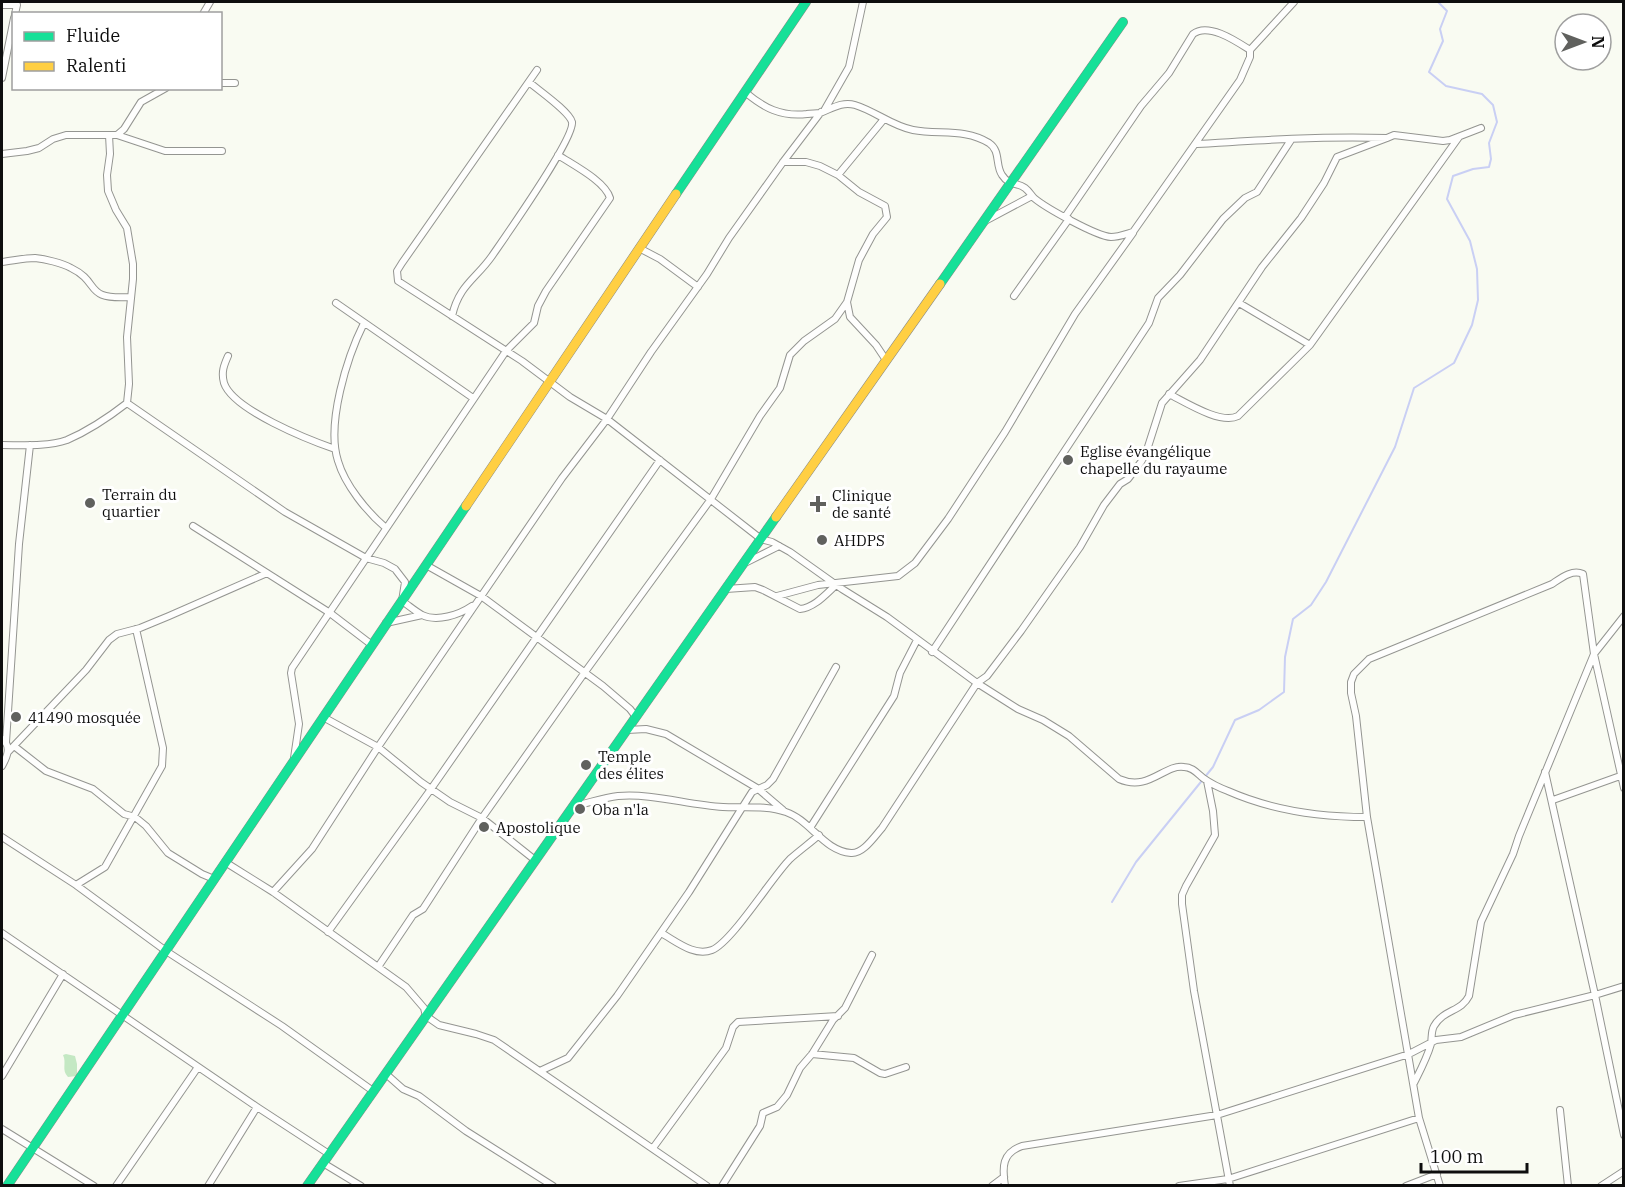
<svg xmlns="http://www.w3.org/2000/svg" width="1625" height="1187" font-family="'IBM Plex Serif',serif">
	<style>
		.forest { fill: #c4e8c3 }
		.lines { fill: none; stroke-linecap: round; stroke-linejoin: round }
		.stream { stroke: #c9cff4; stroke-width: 2 }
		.street-casing { stroke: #949591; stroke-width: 8 }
		.fast-casing { stroke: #8a8b87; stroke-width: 10 }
		.slow-casing { stroke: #8a8b87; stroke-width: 10 }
		.street { stroke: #fefefd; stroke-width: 6 }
		.fast { stroke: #16e098; stroke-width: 9 }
		.slow { stroke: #ffcf43; stroke-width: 9 }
		.poi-dot { fill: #60615e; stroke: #fff; stroke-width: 2 }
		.labels { text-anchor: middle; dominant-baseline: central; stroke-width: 6; stroke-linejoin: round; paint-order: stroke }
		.poi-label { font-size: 15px; fill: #0e0e0e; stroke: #fff; text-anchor: start }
	</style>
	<rect width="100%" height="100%" fill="#f9fbf2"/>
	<!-- forest -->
	<path class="forest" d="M66 1054 75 1056 77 1064V1076L68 1077C61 1070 67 1063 63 1055Z"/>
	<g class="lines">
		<!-- stream -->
		<path class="stream" d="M1112 902 1136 862 1213 767 1235 720 1259 710 1284 692 1285 657 1293 619 1311 605 1326 582 1395 447 1414 388 1454 363 1472 325 1478 300 1477 269 1470 241 1447 199 1453 176 1473 169 1489 167 1491 159 1489 143 1497 122 1493 105 1482 94 1446 86 1429 72 1443 41 1440 29 1447 11 1438 2"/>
		<!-- street casing -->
		<g class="street-casing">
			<path id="street" d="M2 5H17L15 14
				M203 14 210 2
				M537 70 402 263 397 271 398 281 522 361 570 397 607 419 761 539 772 542 790 552 842 589 887 617 977 683 1018 709 1043 720 1069 736 1119 779C1149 792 1164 764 1184 767 1192 767 1197 773 1203 778 1210 783 1220 788 1228 791 1271 810 1320 817 1367 817
				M2 78 14 18
				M220 83H235
				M745 92C764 108 781 117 807 114 811 113 816 114 820 113 831 109 842 101 855 105 875 111 892 126 913 130 939 135 965 128 989 143 1001 151 995 165 1002 175 1009 186 1017 182 1025 188 1029 191 1031 195 1034 198 1046 208 1096 236 1111 237 1118 237 1126 234 1133 232L1240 80 1250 57V50L1294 2
				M825 109 849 67 863 2
				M109 135 110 154 107 175 108 191 116 210 127 228 133 264V279L127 337 129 384 127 403 285 512 366 558 384 563 395 569 405 582 402 601C408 605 415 611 422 615 437 622 459 615 472 606
				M117 135 165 151H222
				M1197 144C1260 140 1324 136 1387 138L1394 135 1443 141 1450 140 1481 128
				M2 154 27 151 39 148 53 139 66 135H117L124 129 141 102 166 88
				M783 162H806L820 166 838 175 859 192 885 206 887 217 873 234 859 260 847 302 850 317 876 345 886 360
				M838 175 884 119
				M1065 217 1141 106 1169 73 1193 34C1208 22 1236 41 1250 50
				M985 221 1032 196
				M639 248 660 259 698 287
				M2 262C12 261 24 258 35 258 45 259 62 263 71 268 102 283 82 300 131 297
				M1014 296 1069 219
				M336 303 473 398
				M1239 303 1310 345
				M452 316C459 285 476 279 492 256 505 237 575 138 572 122 569 111 538 90 529 82
				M364 323C347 357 326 424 338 461 345 485 367 512 386 528
				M228 356C224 365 221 372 224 383 233 410 309 440 335 449
				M1169 394C1185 402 1221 425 1238 416L1310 345 1459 137
				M2 445C22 445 47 447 67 440 88 431 109 417 127 403
				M193 526 330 613 372 645
				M747 562 779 546
				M426 565 481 596 603 686 630 709 636 717
				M726 589 755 587 763 590 800 609C814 608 826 594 836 585
				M777 596 818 585 898 576 915 563 948 519 1005 432 1075 314 1133 233
				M386 623 422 615
				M932 652 1149 323 1158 298 1180 275 1223 219 1245 198 1257 192 1291 140
				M323 717 378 747 421 782 450 802 482 818 535 860
				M627 730 646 729 666 734 757 788 783 810
				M2 739C12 746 7 757 2 766
				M6 742 19 544 30 445
				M14 746 46 771 93 789 124 814 135 817 146 826 168 853 202 874 214 879
				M8 752 86 670 109 640 117 634 140 628 169 616 267 573
				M294 758 299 724 291 673 292 668 506 351 534 323 538 306 546 291 610 198C605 181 573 165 558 155
				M1545 772 1595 995 1624 1135
				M1207 781 1213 811 1215 835 1186 886 1182 895V904L1194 991 1230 1186
				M1553 800 1623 775
				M573 806C588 803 603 798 618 796 652 793 688 805 723 807 743 808 767 805 786 812 810 820 824 851 851 853 863 854 874 837 882 828L977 683 987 676 1021 631 1080 547 1104 505 1120 484 1128 479 1141 462 1146 453 1162 403 1200 360 1262 267 1301 218 1324 183 1337 157 1387 138
				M810 828 894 696 900 673 917 640
				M2 837 76 885 166 951 282 1026 373 1091
				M225 862 273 892 406 987 424 1008 426 1016 439 1025 476 1034 494 1040 707 1186
				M76 885 105 867 162 766 163 748 136 629
				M273 892 312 849 378 747 562 478 607 419 651 352 707 274 729 238 783 162 821 112
				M328 932 431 789 660 460
				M2 933 257 1107 329 1154
				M661 933C676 941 694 957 712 950 732 942 772 877 790 859 799 851 810 843 819 835
				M378 967 413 915 423 909 482 818 585 672 711 499 760 416 780 388 790 355 804 341 835 319 847 302
				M812 1054 854 1058 880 1073 885 1074 906 1067
				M540 1071 568 1058 617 996 689 892 752 792 767 785 773 779 836 667
				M386 1074 403 1089 419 1096 466 1131 553 1186
				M2 1076 63 974
				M1414 1083C1420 1071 1427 1058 1431 1044 1432 1038 1431 1031 1434 1026 1444 1009 1461 1012 1469 996L1481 922 1513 854 1519 836 1594 654 1624 616
				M1560 1110 1568 1186
				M2 1129 94 1186
				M653 1148 726 1048 733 1027 738 1022 838 1016
				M323 1163 361 1186
				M116 1186 198 1067
				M208 1186 257 1107
				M722 1186 760 1126 763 1113 777 1107 787 1095 800 1068 812 1054 833 1020 845 1008 872 955
				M992 1186 1004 1177
				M1005 1186C1002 1167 1002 1153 1022 1146L1217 1115 1409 1054 1436 1040 1461 1037 1514 1015 1595 995 1624 986
				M1179 1186 1228 1179 1419 1118
				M1406 1186 1437 1174
				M1440 1186 1419 1118 1367 817 1356 716 1351 693V682L1354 674 1369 659 1552 584C1561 578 1572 569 1583 574L1594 654 1624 788
				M1601 1186 1624 1171"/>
		</g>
		<!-- fast casing -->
		<g class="fast-casing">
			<path id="fast" d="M676 194 806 2
				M940 284 1123 22
				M7 1186 466 506
				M307 1186 776 517"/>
		</g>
		<!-- slow casing -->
		<g class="slow-casing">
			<path id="slow" d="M466 506 676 194
				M776 517 940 284"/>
		</g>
		<!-- street -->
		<use href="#street" class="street"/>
		<!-- fast -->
		<use href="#fast" class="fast"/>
		<!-- slow -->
		<use href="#slow" class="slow"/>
	</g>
	<!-- markers -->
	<g class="poi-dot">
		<circle cx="1068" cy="460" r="6"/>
		<circle cx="90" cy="503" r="6"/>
		<path d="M815 495h6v6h6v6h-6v6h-6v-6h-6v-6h6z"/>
		<circle cx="822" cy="540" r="6"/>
		<circle cx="16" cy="717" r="6"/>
		<circle cx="586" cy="765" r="6"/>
		<circle cx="580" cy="809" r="6"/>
		<circle cx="484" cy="827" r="6"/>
	</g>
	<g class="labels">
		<!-- poi labels -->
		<g class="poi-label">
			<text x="1080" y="451">Eglise évangélique<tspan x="1080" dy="17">chapelle du rayaume</tspan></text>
			<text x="102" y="494">Terrain du<tspan x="102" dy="17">quartier</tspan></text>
			<text x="832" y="495">Clinique<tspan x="832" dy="17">de santé</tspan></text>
			<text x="834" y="540">AHDPS</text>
			<text x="28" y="717">41490 mosquée</text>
			<text x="598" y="756">Temple<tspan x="598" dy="17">des élites</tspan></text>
			<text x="592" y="809">Oba n'la</text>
			<text x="496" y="827">Apostolique</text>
		</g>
	</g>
	<!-- border -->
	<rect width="1625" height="1187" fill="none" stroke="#0e0e0e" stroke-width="6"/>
	<!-- legend -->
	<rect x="12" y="12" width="210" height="78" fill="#ffffff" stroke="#9f9f9f" stroke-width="1.5"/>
	<rect x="24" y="32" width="30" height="9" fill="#16e098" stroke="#9f9f9f" stroke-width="1.5"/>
	<text x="66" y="42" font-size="18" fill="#0e0e0e">Fluide</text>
	<rect x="24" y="62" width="30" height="9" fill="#ffcf43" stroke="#9f9f9f" stroke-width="1.5"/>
	<text x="66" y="72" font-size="18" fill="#0e0e0e">Ralenti</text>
	<!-- north arrow -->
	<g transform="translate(1583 42) rotate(90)"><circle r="28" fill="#ffffff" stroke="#9f9f9f" stroke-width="1.5"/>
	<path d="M0-4.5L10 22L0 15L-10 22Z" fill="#60615e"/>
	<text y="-9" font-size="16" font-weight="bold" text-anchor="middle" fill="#0e0e0e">N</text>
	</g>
	<!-- scale -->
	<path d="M1421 1163v9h106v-9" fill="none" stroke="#0e0e0e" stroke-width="3"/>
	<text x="1430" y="1163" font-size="18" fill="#0e0e0e" stroke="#ffffff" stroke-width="4.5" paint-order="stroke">100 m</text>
</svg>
